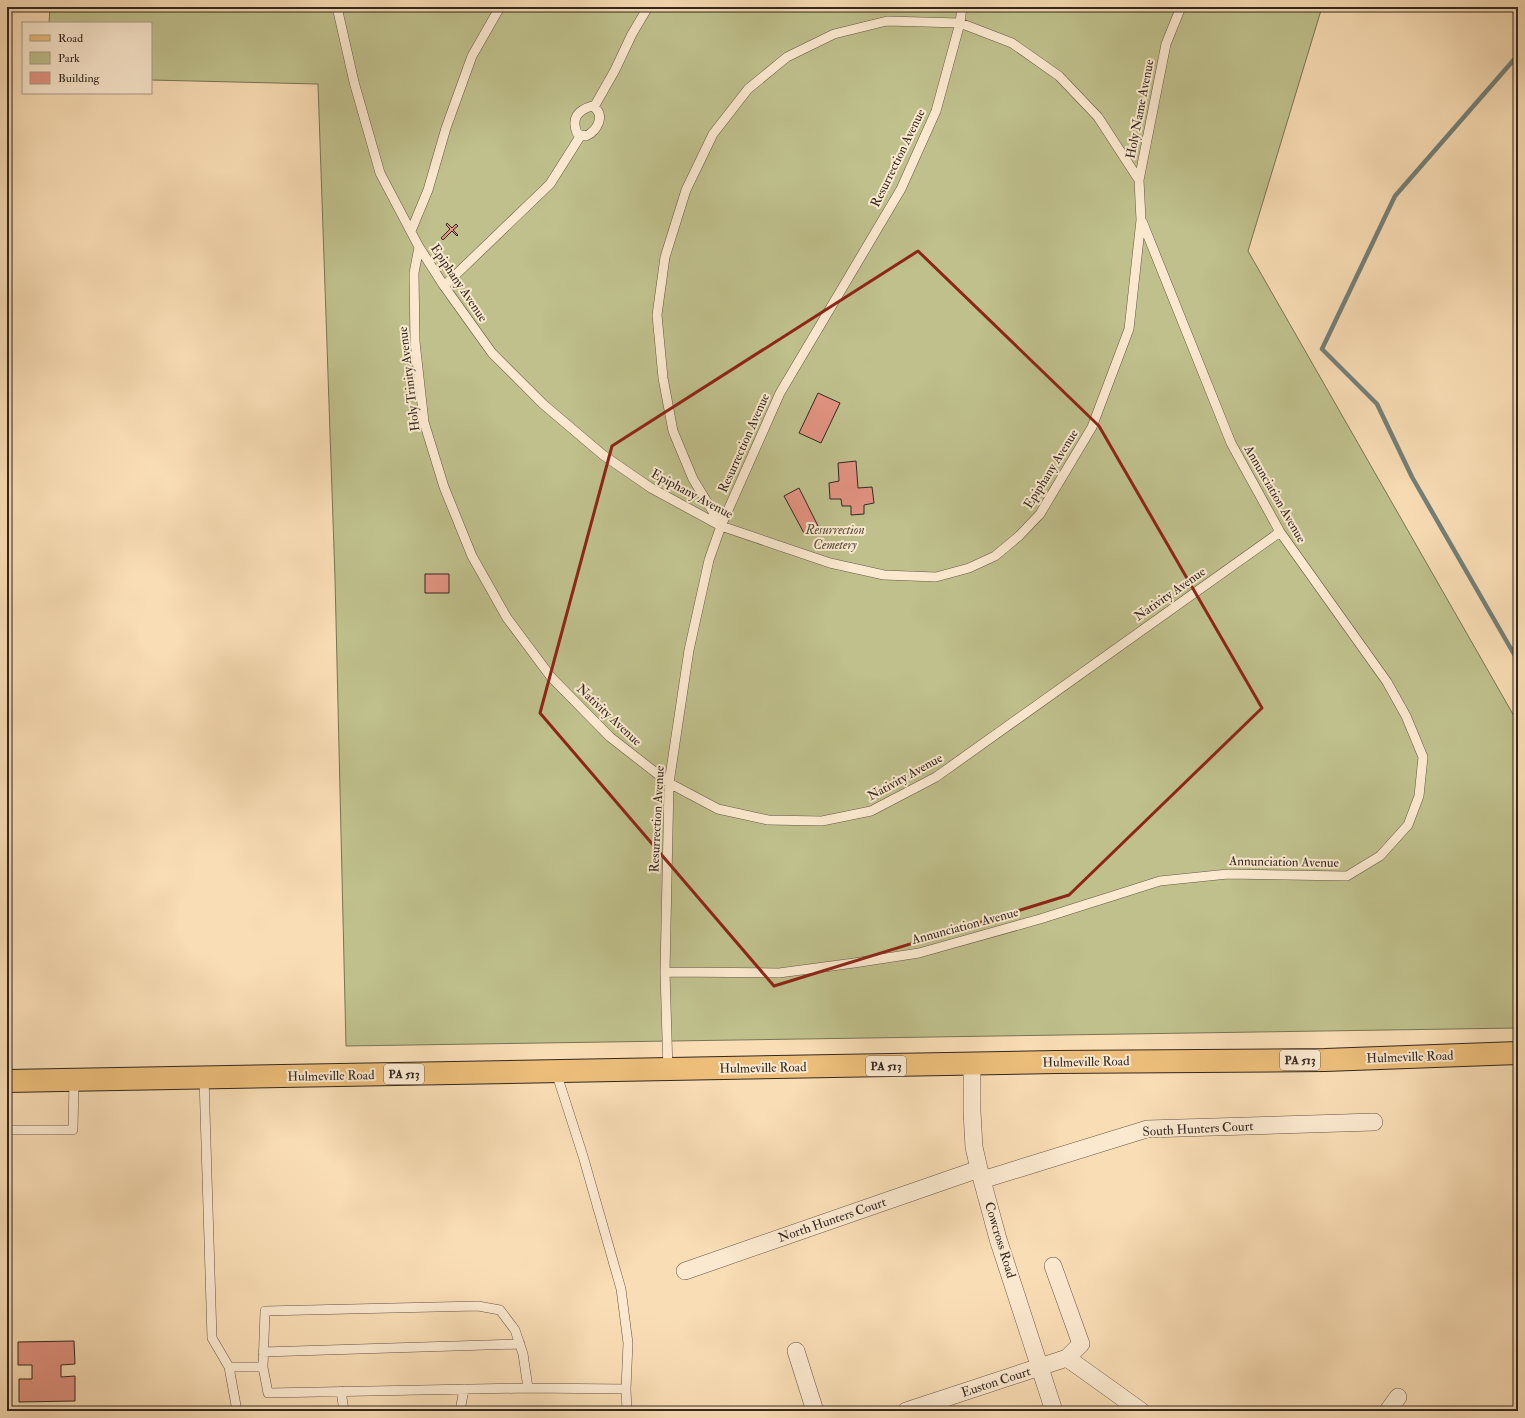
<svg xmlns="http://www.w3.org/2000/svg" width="1525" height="1418" font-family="'IM FELL Double Pica',serif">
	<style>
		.green { fill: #bfc08c; stroke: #787456 }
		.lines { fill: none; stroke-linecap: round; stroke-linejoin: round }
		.stream { stroke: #738079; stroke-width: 4.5 }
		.building { fill: #e29381; stroke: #322721 }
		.service-casing { stroke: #645446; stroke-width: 10 }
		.minor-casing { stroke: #645446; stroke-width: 18 }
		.primary-casing { stroke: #322721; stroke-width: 24 }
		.service { stroke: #fbe9cf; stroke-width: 9 }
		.minor { stroke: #fbe9cf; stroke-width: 17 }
		.primary { stroke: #ecbe7a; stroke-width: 22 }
		.marked { fill: none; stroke: #8f2418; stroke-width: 3; stroke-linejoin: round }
		.labels { text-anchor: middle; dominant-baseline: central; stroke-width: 4; stroke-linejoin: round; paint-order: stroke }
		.shield { fill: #fbe9cf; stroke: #6e6155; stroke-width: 1 }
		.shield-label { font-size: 12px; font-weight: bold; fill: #322721 }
		.street-label { font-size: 13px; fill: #322721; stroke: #fbe9cf }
		.park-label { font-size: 13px; font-style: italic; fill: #554d3c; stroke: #fbe9cf }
	</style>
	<rect width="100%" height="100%" fill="#f9ddb5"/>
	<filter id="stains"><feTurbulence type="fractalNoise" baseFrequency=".005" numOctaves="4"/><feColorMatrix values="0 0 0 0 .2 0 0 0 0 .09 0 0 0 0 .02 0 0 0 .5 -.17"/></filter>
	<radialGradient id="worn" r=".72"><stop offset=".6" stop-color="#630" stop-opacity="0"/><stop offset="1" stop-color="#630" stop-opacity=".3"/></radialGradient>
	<!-- green -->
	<path class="green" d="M50 7H1322L1248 251 1518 723V1028L346 1046 335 578 318 84 151 80V23H49Z"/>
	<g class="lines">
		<!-- stream -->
		<path class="stream" d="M1518 55 1395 196 1322 349 1377 404 1412 477 1518 661"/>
	</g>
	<!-- building -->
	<path class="building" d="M447 223 452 228 456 224 458 226 453 230 458 235 457 236 452 231 443 240 441 238 450 229 446 225Z
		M818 393 840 403 821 443 799 433Z
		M856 461 858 488 872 487 874 503 864 505V514L851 515V506H842L841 499H830L829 483 839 481 838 463Z
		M799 488 819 528 805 535 784 496Z
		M425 574H449V593H425Z
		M74 1341 75 1364 61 1365V1377L75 1376V1401L19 1402V1379H32V1365H18V1342Z"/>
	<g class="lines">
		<!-- service casing -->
		<g class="service-casing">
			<path id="service" d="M337 7 354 82 380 173 419 247 444 286 492 353 543 404 603 455 651 488 721 526 830 563 884 575 936 577 969 568 995 556 1019 536 1040 514 1092 427 1129 329 1141 220 1139 180 1166 44 1181 7
				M594 107 615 70 632 34 648 7
				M411 231 428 190 446 128 472 56 500 7
				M419 247 414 273 415 342 424 422 444 487 472 556 507 618 551 677 610 737 669 783 718 809 768 820 822 821 871 811 936 777 1280 532
				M444 286 550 184 581 135 586 136C597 131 607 114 592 106 578 110 571 118 577 133L581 135
				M721 525 693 479 673 431 663 378 657 315 665 257 686 190 713 134 748 89 787 57 834 34 887 21 960 23 1012 43 1059 76 1098 117 1139 180
				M665 972 779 973 854 963 919 953 1040 919 1160 881 1228 874 1347 876 1380 856 1408 825 1419 796 1423 757 1406 716 1387 682 1280 532 1231 443 1142 221
				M668 1070 665 972 669 783 689 650 709 560 721 526 780 393 901 189 936 111 960 23 962 7
				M556 1072 583 1156 621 1289 628 1343 626 1389
				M204 1078 212 1338 229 1367 237 1411
				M7 1130H73L74 1080
				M263 1352 520 1344
				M229 1367H263L268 1393 528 1388 626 1389 627 1411
				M263 1367 265 1311 478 1306 500 1310 515 1330 523 1354 528 1388
				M341 1391 344 1411
				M460 1411 464 1389"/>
		</g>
		<!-- minor casing -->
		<g class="minor-casing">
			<path id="minor" d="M972 1064V1112L974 1147 979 1169 998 1239 1054 1411
				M982 1180 1147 1129 1374 1122
				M1053 1266 1081 1344 1067 1358
				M685 1271 979 1169
				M796 1351 815 1411
				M906 1411 1067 1358 1141 1411
				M1388 1411 1398 1397"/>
		</g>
		<!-- primary casing -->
		<g class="primary-casing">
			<path id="primary" d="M7 1081 1056 1062 1325 1060 1518 1053"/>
		</g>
		<!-- service -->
		<use href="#service" class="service"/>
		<!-- minor -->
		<use href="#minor" class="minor"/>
		<!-- primary -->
		<use href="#primary" class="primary"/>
	</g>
	<!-- marked area -->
	<path class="marked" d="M918 251 1099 426 1262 708 1069 895 774 986 540 713 612 446Z"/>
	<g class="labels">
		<!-- shield labels -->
		<g class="shield">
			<rect x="1280" y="1050" width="40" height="20" rx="3"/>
			<rect x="866" y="1056" width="40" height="20" rx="3"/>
			<rect x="384" y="1064" width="40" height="20" rx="3"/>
		</g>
		<g class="shield-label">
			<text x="1300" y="1060">PA 513</text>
			<text x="886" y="1066">PA 513</text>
			<text x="404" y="1074">PA 513</text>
		</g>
		<!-- street labels -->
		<g class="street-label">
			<text transform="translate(1140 109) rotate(-79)">Holy Name Avenue</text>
			<text transform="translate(898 158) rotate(-64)">Resurrection Avenue</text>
			<text transform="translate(459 283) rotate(56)">Epiphany Avenue</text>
			<text transform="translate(409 379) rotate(-97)">Holy Trinity Avenue</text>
			<text transform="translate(744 443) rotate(-66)">Resurrection Avenue</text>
			<text transform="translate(1051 469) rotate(-58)">Epiphany Avenue</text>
			<text transform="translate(692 494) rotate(28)">Epiphany Avenue</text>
			<text transform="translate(1275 494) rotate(60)">Annunciation Avenue</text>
			<text transform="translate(1170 594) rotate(-35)">Nativity Avenue</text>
			<text transform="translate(609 715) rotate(43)">Nativity Avenue</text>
			<text transform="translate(905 777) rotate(-29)">Nativity Avenue</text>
			<text transform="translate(657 819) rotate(-87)">Resurrection Avenue</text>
			<text transform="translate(1284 862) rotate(1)">Annunciation Avenue</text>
			<text transform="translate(965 926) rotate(-15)">Annunciation Avenue</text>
			<text transform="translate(1410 1057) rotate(-2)">Hulmeville Road</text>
			<text transform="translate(1086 1062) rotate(-1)">Hulmeville Road</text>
			<text transform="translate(763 1068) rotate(-1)">Hulmeville Road</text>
			<text transform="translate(331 1076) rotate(-1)">Hulmeville Road</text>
			<text transform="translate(1198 1129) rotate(-3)">South Hunters Court</text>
			<text transform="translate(832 1220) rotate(-19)">North Hunters Court</text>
			<text transform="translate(1000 1240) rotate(73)">Cowcross Road</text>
			<text transform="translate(996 1382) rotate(-18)">Euston Court</text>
		</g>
		<!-- park labels -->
		<g class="park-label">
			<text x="835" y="530">Resurrection<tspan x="835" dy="15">Cemetery</tspan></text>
		</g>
	</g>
	<!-- margin -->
	<rect width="1525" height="1418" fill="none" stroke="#f9ddb5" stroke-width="24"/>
	<rect x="8" y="8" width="1509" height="1402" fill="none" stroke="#322721" stroke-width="2"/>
	<rect x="12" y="12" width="1501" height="1394" fill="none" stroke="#322721"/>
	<!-- legend -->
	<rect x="22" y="22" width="130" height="72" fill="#fbe9cf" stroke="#ab9b89"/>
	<rect x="30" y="35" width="20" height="6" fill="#ecbe7a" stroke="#ab9b89"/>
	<text x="58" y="42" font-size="12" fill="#322721">Road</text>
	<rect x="30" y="52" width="20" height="12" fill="#bfc08c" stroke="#ab9b89"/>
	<text x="58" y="62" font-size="12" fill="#322721">Park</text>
	<rect x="30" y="72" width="20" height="12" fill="#e29381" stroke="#ab9b89"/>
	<text x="58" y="82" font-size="12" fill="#322721">Building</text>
	<rect width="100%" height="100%" filter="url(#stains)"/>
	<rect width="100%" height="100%" fill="url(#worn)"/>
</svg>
